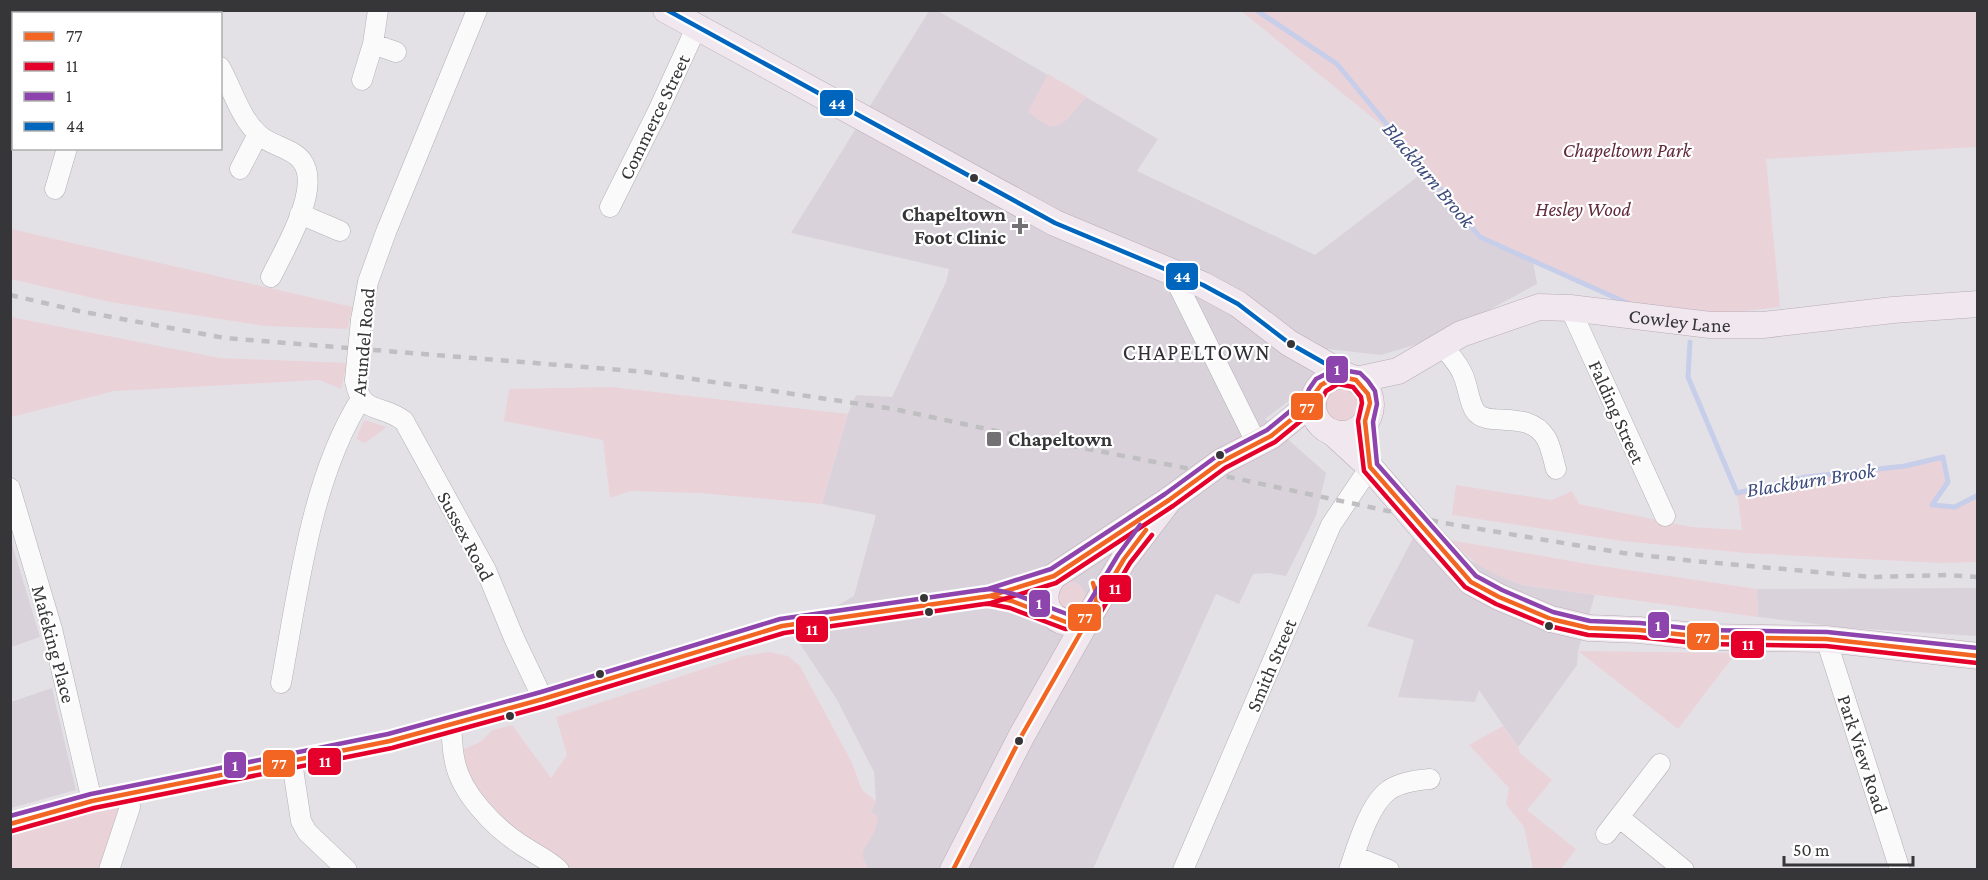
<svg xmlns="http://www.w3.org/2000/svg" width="1988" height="880" font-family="'Crimson Pro',serif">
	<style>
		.built { fill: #d9d2db }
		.green { fill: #ead2d9 }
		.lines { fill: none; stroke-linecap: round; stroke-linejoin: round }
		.stream { stroke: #c6ceea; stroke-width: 5 }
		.minor-casing { stroke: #b1b0b3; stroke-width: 21 }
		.major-casing { stroke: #b9abb6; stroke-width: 27 }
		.minor { stroke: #fbfafb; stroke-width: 20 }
		.major { stroke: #f0e8ee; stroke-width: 26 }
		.rail { stroke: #bfbec0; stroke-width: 4.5; stroke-dasharray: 8 8; stroke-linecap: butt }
		.minor-bridge-casing { stroke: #b1b0b3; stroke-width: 21; stroke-linecap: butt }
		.minor-bridge { stroke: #fbfafb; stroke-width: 20 }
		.bus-1-casing { stroke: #fff; stroke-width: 9 }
		.bus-2-casing { stroke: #fff; stroke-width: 9 }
		.bus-3-casing { stroke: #fff; stroke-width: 9 }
		.bus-4-casing { stroke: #fff; stroke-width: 9 }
		.bus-1 { stroke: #f26522; stroke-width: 4.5 }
		.bus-2 { stroke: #e4002b; stroke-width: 4.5 }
		.bus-3 { stroke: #8e44ad; stroke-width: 4.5 }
		.bus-4 { stroke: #0065bd; stroke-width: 4.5 }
		.bus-dot { fill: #363537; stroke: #fff; stroke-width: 2 }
		.poi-dot { fill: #737174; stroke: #fff; stroke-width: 2 }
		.labels { text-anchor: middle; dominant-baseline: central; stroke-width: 4.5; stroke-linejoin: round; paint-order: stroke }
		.street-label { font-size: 20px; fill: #363537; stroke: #fff }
		.park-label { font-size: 20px; font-style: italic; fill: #632a3c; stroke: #fff }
		.poi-label { font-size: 20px; font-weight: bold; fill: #363537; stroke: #fff; text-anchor: end }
		.water-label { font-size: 21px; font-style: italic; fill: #3b4a7b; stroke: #fff }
		.quarter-label { font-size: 22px; letter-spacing: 1.5px; fill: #322f34; stroke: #fff }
		.line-badge { stroke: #fff; stroke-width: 2 }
		.badge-label { font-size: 16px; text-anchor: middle; font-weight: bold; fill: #fff }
	</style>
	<rect width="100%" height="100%" fill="#e4e1e6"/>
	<!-- built -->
	<path class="built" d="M929 11H938L1158 139 1137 171 1315 255 1425 171 1480 235 1533 261 1537 284 1437 338 1381 355 1328 349 1302 391 1265 419 1326 473 1316 516 1286 576 1269 573 1253 574 1239 604 1216 594 1093 869H840L871 812 876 801 874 772 836 698 792 632 854 596 876 515 822 504 848 414 856 395 892 397 946 282 949 269 791 233Z
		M10 537 40 637 11 647H10Z
		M1413 538 1450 540 1470 560 1522 585 1595 595 1578 651 1577 665 1518 747 1479 690 1475 702 1398 697 1414 640 1367 626Z
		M1977 588V636L1849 628 1758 617 1757 589Z
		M52 688 76 790 11 808V702Z"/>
	<!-- green -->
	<path class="green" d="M1241 11H1977V147L1766 159 1780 307 1713 315 1627 303 1480 237 1399 139Z
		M1048 74 1087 97C1077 105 1064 131 1049 126 1042 123 1035 116 1028 112Z
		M11 229 353 307 347 329 266 326 110 302 11 279Z
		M11 317 220 358 347 363 341 389 320 380 114 391 11 417Z
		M611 387 848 414 822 504 700 493 630 491 610 498 603 440 504 421 509 389Z
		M1323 405a18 18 0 1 1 36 0a18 18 0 1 1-36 0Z
		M364 420 387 427 365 443 356 439Z
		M1943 457 1948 482 1932 504 1955 507 1977 494V562L1941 563 1746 553 1622 541 1452 515 1456 485 1552 500 1572 491 1579 504 1691 527 1742 530 1737 493 1806 477 1905 466Z
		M1450 540 1588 564 1757 589 1758 617 1522 585C1489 573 1475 565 1450 540Z
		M1068 581C1082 582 1089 592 1083 605L1071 612 1058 606 1056 590Z
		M1578 651 1736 653 1678 729Z
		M769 652 788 656 800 666 852 763 862 790 876 801 871 812 878 816C877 820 877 826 875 830 868 849 855 849 869 869H568L504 819 472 784 465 762 464 749 480 742 493 730 512 725 551 778 567 755 556 717 743 656Z
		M1503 726 1518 747 1520 753 1552 780 1527 810 1576 849 1561 869H1533L1524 827 1506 804 1509 788 1469 745Z
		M120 806 100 869H11L10 832 33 822Z"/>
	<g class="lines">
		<!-- stream -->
		<path class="stream" d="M1256 10 1337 64 1480 237 1627 303
			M1690 342 1688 377 1737 493 1806 477 1905 466 1943 457 1948 482 1932 505 1955 507 1978 495"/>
		<!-- minor casing -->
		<g class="minor-casing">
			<path id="minor" d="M193 10 194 14
				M373 44 396 52
				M220 67C232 88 240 118 259 135 271 146 293 148 302 161 322 188 284 250 271 277
				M362 80 373 44 378 10
				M240 169 258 134
				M55 189 67 148
				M610 207 658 111 697 26
				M300 214 340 231
				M1172 273 1256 442
				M1570 308 1665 516
				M361 320 368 282 386 232 477 10
				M1442 345C1449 354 1459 364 1463 375 1468 386 1469 402 1475 411 1487 429 1528 408 1546 438 1551 446 1553 459 1556 469
				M355 380C361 416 381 403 404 421L486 570 514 638 543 699
				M10 488 52 629 92 801
				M992 597 1012 601 1052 615
				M1826 639 1900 870
				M281 683C298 592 311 477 361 399
				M451 725C452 737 452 750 455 762 461 793 494 827 520 844 533 853 547 859 559 870
				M292 762 301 821 307 832 347 870
				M1620 818 1684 870
				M10 824 92 801 390 741 543 699 782 626 990 596 1054 576
				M1606 834 1660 764
				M1354 856 1389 870
				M109 870 130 807 129 793
				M1183 870 1331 525 1370 467
				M1349 870C1357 847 1369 804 1389 790 1401 782 1416 780 1430 779"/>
		</g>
		<!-- major casing -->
		<g class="major-casing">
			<g id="major">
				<path d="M666 10 1055 223 1203 285 1238 304 1289 343 1347 376"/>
				<circle cx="1342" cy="405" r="29"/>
				<path id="s1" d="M1356 380 1398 371 1461 334 1539 307 1570 308 1710 325H1763L1893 310 1978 304"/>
				<path d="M1332 432 1370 467 1428 535 1471 582 1499 597 1551 619 1589 628 1639 630 1704 637 1826 639 1978 656"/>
				<path d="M1169 500 1124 559 1091 613C1064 639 1029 606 1054 576L1169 500 1221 462 1271 436 1313 402"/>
				<path d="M953 870 1022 735 1091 613"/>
			</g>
		</g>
		<!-- minor -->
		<use href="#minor" class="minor"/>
		<!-- major -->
		<use href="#major" class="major"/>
		<!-- rail -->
		<path class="rail" d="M10 295 79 311 225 338 646 372 894 409 996 431 1201 471 1444 523 1623 553 1694 561 1872 577 1947 575 1978 577"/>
		<!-- minor-bridge casing -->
		<g class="minor-bridge-casing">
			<path id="minor-bridge" d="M355 380 361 320"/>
		</g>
		<!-- minor-bridge -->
		<use href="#minor-bridge" class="minor-bridge"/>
		<!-- bus-1 casing -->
		<g class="bus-1-casing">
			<path id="bus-1" d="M983 597 990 596 1012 601 1066 622 1080 621 1093 611 1124 559 1146 530
				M10 824 92 801 390 741 543 699 782 626 990 596 1054 576 1169 500 1221 462 1271 436 1313 402 1315 393 1321 385 1337 376 1356 380 1368 394 1370 403 1365 421 1370 467 1471 582 1499 597 1551 619 1589 628 1639 630 1704 637 1826 639 1978 656
				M953 870 1022 735 1093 611 1097 597 1093 583"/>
		</g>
		<!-- bus-2 casing -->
		<g class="bus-2-casing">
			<path id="bus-2" d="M984 604H990L1010 608 1065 629 1083 628 1099 615 1130 563 1152 535
				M12 831 94 808 392 748 545 706 784 633 991 603 1056 583 1173 506 1225 468 1275 442 1318 407 1326 391 1338 384 1353 387 1361 397 1362 403 1358 421 1364 471 1465 587 1496 604 1549 626 1588 635 1638 637 1704 644 1826 646 1977 663"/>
		</g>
		<!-- bus-3 casing -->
		<g class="bus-3-casing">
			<path id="bus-3" d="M982 590 991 589 1014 594 1067 614H1077L1087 606 1118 555 1140 525
				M10 816 91 794 388 734 541 692 780 619 988 589 1051 569 1165 494 1217 456 1267 430 1306 398 1309 389 1316 379 1336 369 1360 373 1368 381 1375 391 1377 404 1373 422 1377 464 1476 576 1502 590 1553 612 1590 621 1640 623 1704 630 1827 632 1978 648"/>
		</g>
		<!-- bus-4 casing -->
		<g class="bus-4-casing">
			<path id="bus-4" d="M667 10 1055 223 1203 285 1238 304 1289 343 1347 376"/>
		</g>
		<!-- bus-1 -->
		<use href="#bus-1" class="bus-1"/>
		<!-- bus-2 -->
		<use href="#bus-2" class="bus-2"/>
		<!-- bus-3 -->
		<use href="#bus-3" class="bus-3"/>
		<!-- bus-4 -->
		<use href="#bus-4" class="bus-4"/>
	</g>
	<!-- markers -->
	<g class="bus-dot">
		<circle cx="974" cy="178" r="5"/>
		<circle cx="1291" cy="344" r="5"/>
		<circle cx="1220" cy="455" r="5"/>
		<circle cx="924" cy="598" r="5"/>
		<circle cx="929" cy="612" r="5"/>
		<circle cx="1549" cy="626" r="5"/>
		<circle cx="600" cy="674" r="5"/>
		<circle cx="510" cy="716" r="5"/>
		<circle cx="1019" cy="741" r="5"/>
	</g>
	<g class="poi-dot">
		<path d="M1017 217h6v6h6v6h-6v6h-6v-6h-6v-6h6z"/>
		<rect x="986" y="431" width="16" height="16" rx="3"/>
	</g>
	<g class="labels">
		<!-- street labels -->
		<g class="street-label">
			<text transform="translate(654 117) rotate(-64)">Commerce Street</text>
			<text stroke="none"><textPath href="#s1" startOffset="340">Cowley Lane</textPath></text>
			<text transform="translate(363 342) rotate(-85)">Arundel Road</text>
			<text transform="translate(1617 412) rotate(66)">Falding Street</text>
			<text transform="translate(466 536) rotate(62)">Sussex Road</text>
			<text transform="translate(54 644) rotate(75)">Mafeking Place</text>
			<text transform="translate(1271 665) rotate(-67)">Smith Street</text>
			<text transform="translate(1863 754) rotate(72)">Park View Road</text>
		</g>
		<!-- park labels -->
		<g class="park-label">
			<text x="1627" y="150">Chapeltown Park</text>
			<text x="1583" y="209">Hesley Wood</text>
		</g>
		<!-- poi labels -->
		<g class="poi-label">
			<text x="1006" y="214">Chapeltown<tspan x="1006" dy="23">Foot Clinic</tspan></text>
			<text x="1008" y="439" text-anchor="start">Chapeltown</text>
		</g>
		<!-- water labels -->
		<g class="water-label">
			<text transform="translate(1429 175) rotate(50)">Blackburn Brook</text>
			<text transform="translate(1811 480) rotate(-9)">Blackburn Brook</text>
		</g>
		<!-- quarter labels -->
		<g class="quarter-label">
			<text x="1197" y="352">CHAPELTOWN</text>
		</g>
	</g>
	<g class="line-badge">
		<rect x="819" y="89" width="35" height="28" rx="6" fill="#0065bd"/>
		<rect x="1165" y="262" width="34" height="29" rx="6" fill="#0065bd"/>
		<rect x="1325" y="355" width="24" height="29" rx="6" fill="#8e44ad"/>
		<rect x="1290" y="392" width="34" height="29" rx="6" fill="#f26522"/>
		<rect x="1098" y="574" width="34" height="29" rx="6" fill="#e4002b"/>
		<rect x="1028" y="589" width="23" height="29" rx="6" fill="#8e44ad"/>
		<rect x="1067" y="603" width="35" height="29" rx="6" fill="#f26522"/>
		<rect x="1647" y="611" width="23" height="28" rx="6" fill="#8e44ad"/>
		<rect x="795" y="615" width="34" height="28" rx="6" fill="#e4002b"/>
		<rect x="1686" y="622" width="34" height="29" rx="6" fill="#f26522"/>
		<rect x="1730" y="630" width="35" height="29" rx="6" fill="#e4002b"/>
		<rect x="307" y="747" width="35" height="29" rx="6" fill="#e4002b"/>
		<rect x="262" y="749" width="34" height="29" rx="6" fill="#f26522"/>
		<rect x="223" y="751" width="24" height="28" rx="6" fill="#8e44ad"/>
	</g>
	<g class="badge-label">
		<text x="837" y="109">44</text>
		<text x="1182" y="282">44</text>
		<text x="1337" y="375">1</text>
		<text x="1307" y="413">77</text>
		<text x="1115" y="594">11</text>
		<text x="1039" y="609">1</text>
		<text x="1085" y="623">77</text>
		<text x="1658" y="631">1</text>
		<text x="812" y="635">11</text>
		<text x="1703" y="643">77</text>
		<text x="1748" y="650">11</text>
		<text x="325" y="767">11</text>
		<text x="279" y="769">77</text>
		<text x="235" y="771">1</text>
	</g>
	<!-- border -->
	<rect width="1988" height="880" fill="none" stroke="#363537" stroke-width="24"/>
	<!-- legend -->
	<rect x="12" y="12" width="210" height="138" fill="#ffffff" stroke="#afaeaf" stroke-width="1.5"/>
	<rect x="24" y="32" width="30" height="9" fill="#f26522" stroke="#afaeaf" stroke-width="1.5"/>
	<text x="66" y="42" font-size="18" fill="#363537">77</text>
	<rect x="24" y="62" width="30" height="9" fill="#e4002b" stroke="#afaeaf" stroke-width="1.5"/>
	<text x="66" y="72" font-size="18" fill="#363537">11</text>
	<rect x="24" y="92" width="30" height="9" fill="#8e44ad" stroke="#afaeaf" stroke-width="1.5"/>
	<text x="66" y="102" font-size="18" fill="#363537">1</text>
	<rect x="24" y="122" width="30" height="9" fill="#0065bd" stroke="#afaeaf" stroke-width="1.5"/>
	<text x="66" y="132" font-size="18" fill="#363537">44</text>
	<!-- scale -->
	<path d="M1784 856v9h129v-9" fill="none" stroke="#363537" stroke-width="3"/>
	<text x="1793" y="856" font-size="18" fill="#363537" stroke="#ffffff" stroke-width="4.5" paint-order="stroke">50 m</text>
</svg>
